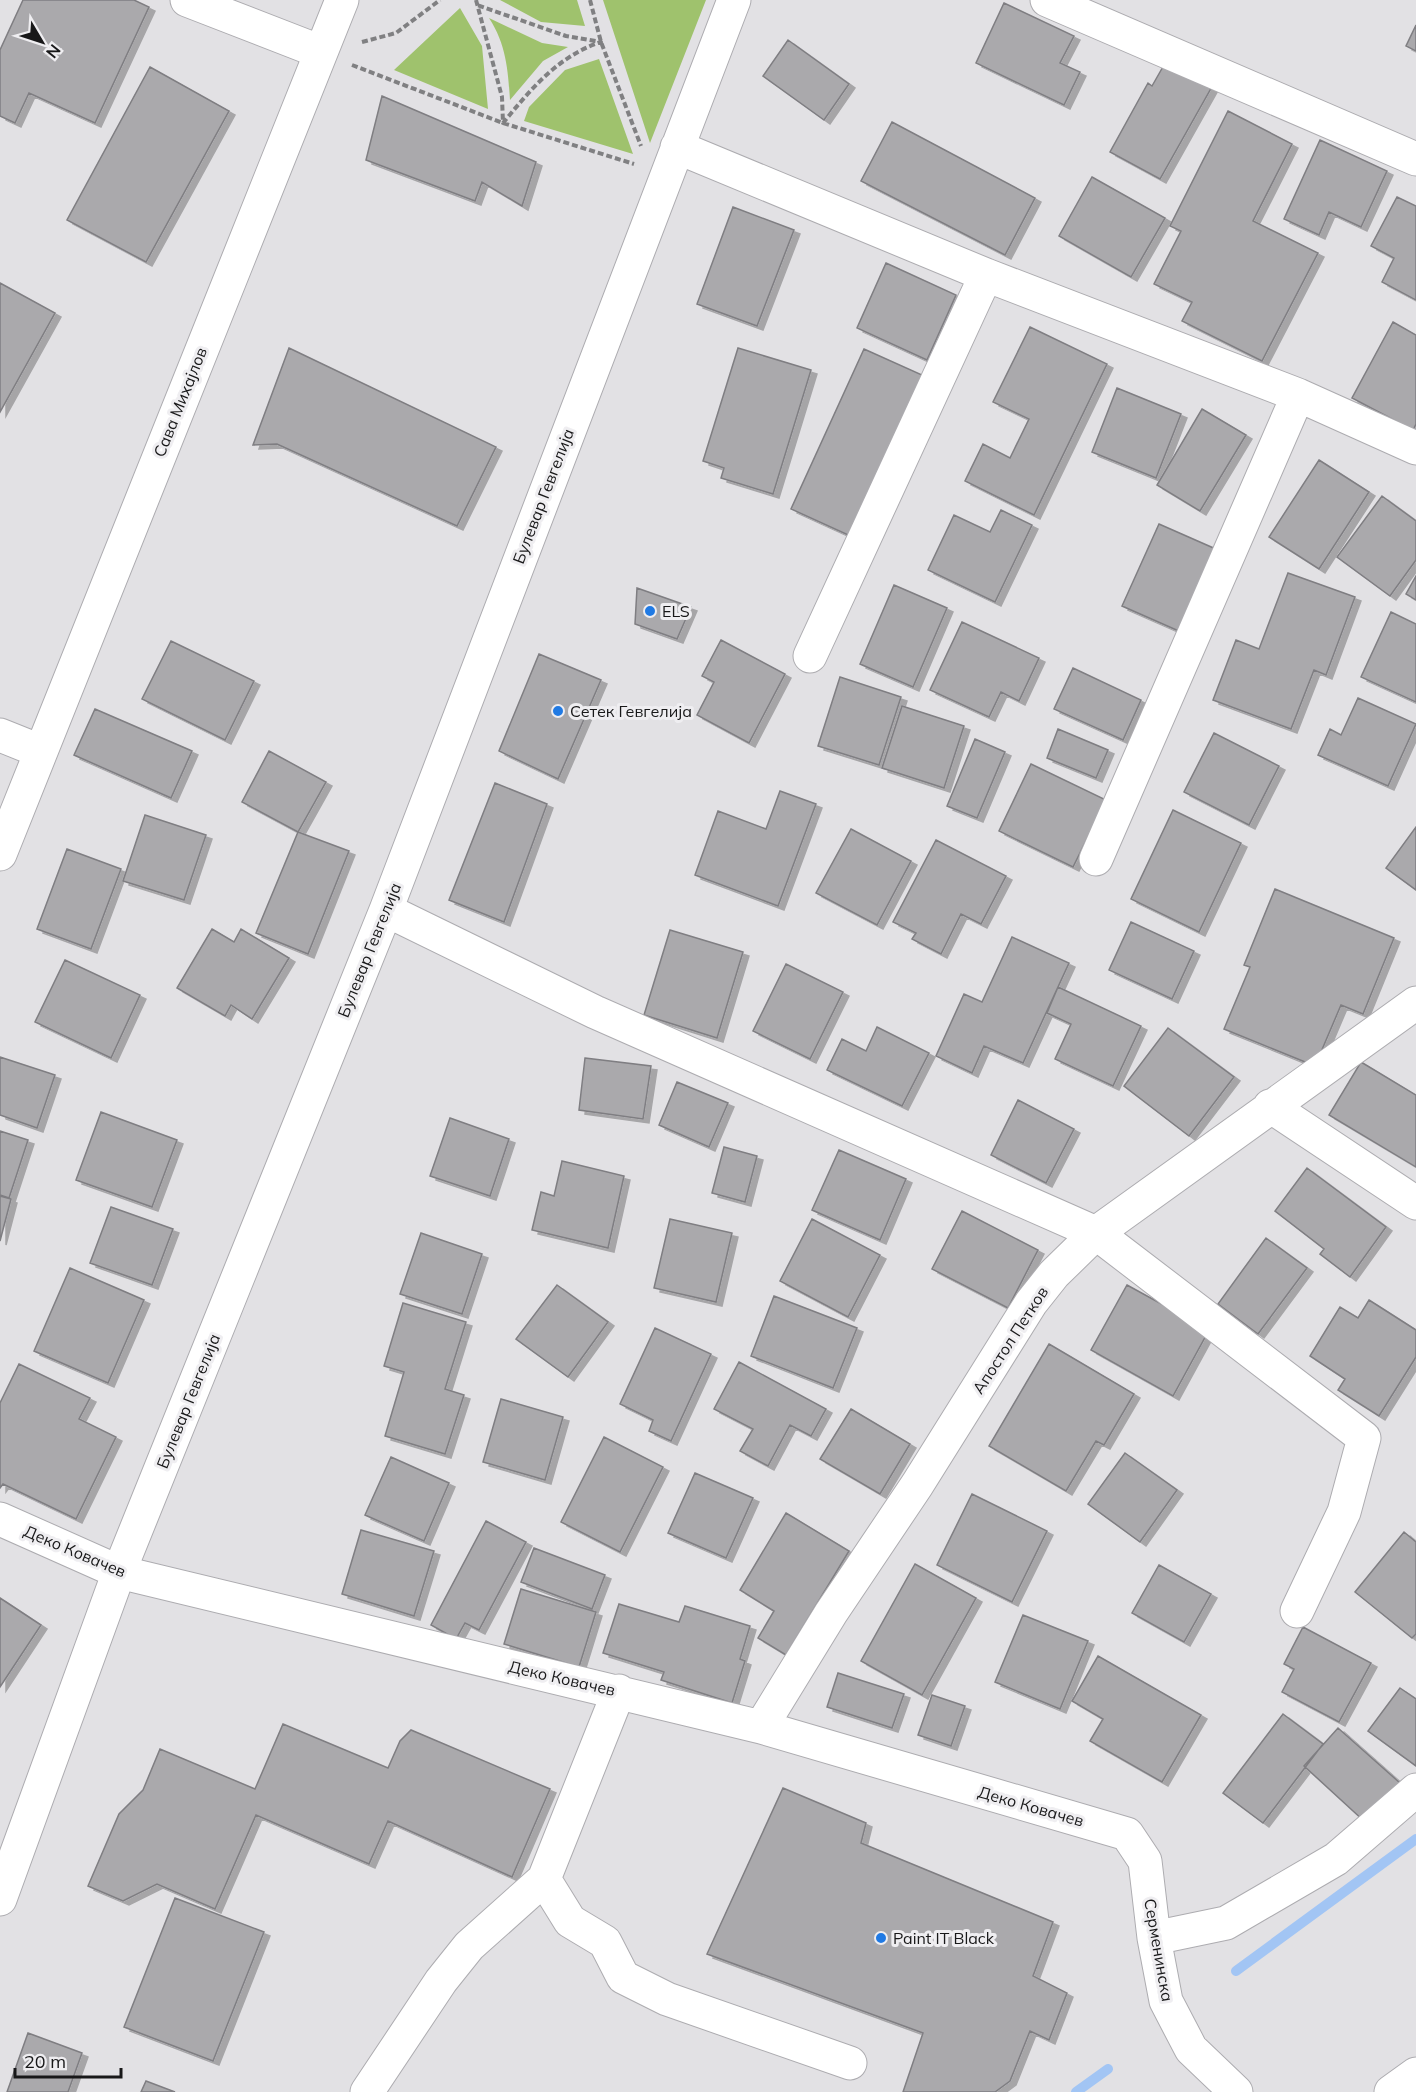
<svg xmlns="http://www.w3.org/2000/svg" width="1416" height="2092" font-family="Mulish,sans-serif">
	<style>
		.green { fill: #9fc26d }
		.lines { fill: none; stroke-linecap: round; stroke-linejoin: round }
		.stream { stroke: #a2c5f4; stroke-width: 10 }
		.building { fill: #aaa9ac; stroke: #7f7e82; stroke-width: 1.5; filter: url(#shadow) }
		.minor-casing { stroke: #adacb0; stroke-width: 35 }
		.path { stroke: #808082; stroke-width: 4; stroke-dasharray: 6 3; stroke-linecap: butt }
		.minor { stroke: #fff; stroke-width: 33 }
		.poi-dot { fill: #207ae4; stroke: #efeef1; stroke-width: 2 }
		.labels { text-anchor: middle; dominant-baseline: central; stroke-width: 6; stroke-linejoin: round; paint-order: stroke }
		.street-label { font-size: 16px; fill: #181819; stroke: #efeef1 }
		.poi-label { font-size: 16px; fill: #181819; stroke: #efeef1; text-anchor: start }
	</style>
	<defs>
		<filter id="shadow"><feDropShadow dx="6" dy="4" stdDeviation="0" flood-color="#0004"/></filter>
	</defs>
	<rect width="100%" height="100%" fill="#e2e1e4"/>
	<!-- green -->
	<path class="green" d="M500 0H577L585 26 541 22Z
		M603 0H706L650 143Z
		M460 8 482 46 488 109 394 70Z
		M489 18 542 43 568 47 543 61 510 100C508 69 506 44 489 18Z
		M599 59 633 154 524 121 529 107 565 70Z"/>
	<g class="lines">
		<!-- stream -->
		<path class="stream" d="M1236 1971 1416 1839
			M1076 2092 1108 2069"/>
	</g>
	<!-- building -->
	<path class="building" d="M23 0H134L149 7 95 123 29 93 15 123 0 116V50Z
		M1004 3 1074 36 1060 63 1080 72 1064 105 976 63Z
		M1416 25V51L1406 46Z
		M788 40 849 84 824 120 763 76Z
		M1168 58 1214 83 1160 179 1110 152 1148 83 1152 86Z
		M150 67 229 111 146 262 67 220Z
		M382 96 536 162 522 206 482 182 475 201 366 160Z
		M1228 111 1292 144 1253 221 1318 253 1262 361 1182 321 1192 302 1154 284 1181 231 1170 226Z
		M892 122 1035 198 1005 255 861 181Z
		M1320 140 1387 171 1361 227 1329 212 1319 235 1284 219Z
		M1092 177 1165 218 1131 277 1059 236Z
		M1397 197 1416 206V300L1382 282 1394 258 1371 246Z
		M733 207 794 230 757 326 697 304Z
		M886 263 956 295 927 360 857 328Z
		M0 283 55 313 0 412Z
		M1393 322 1416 335V424L1413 430 1352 398Z
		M1030 327 1107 364 1034 515 965 481 983 444 1010 458 1029 419 993 402Z
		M289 348 496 447 457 526 277 444 253 445Z
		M738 348 811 370 773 494 721 478 724 468 703 461Z
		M864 349 931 379 857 539 791 509Z
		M1117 388 1181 414 1156 478 1092 452Z
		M1202 409 1246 435 1200 511 1157 485Z
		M1319 460 1369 492 1319 569 1269 537Z
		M1382 496 1416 521V560L1390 596 1337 557Z
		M1001 510 1032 525 995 602 928 570 954 515 990 532Z
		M1159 524 1218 550 1181 632 1122 606Z
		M1288 573 1355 597 1326 675 1314 670 1291 729 1213 700 1236 640 1259 649Z
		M1416 576V600L1406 594Z
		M894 585 947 608 913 687 860 664Z
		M637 588 691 607 677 639 635 624Z
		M1391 612 1416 624V702L1361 677Z
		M962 622 1039 658 1019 701 1001 692 989 717 930 690Z
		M721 640 785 674 749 743 697 715 714 682 702 676Z
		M171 641 254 681 225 740 142 699Z
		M539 654 601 680 558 779 499 751Z
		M1073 668 1141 700 1123 740 1054 709Z
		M840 677 901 697 879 765 818 746Z
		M1358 698 1416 724 1388 786 1318 755 1330 729 1341 735Z
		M902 706 964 726 944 788 882 768Z
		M95 709 192 751 171 798 74 755Z
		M1058 729 1108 750 1096 778 1047 758Z
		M1214 733 1279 766 1249 825 1184 792Z
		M975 739 1005 752 977 818 947 806Z
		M269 751 326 782 298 832 242 802Z
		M1031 764 1106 800 1073 867 999 831Z
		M495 783 547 804 504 922 449 900Z
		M780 791 816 804 778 906 695 875 718 811 766 829Z
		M1173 810 1241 843 1199 932 1131 899Z
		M145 815 206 835 184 900 123 881Z
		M1416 827V890L1386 868Z
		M851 829 911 861 877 925 816 893Z
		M298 832 349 851 308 954 256 933Z
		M936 840 1006 876 981 924 961 914 941 954 912 939 916 933 893 922Z
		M67 849 121 869 91 949 37 929Z
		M1275 889 1394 938 1363 1014 1341 1005 1315 1066 1224 1029 1250 967 1244 965Z
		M1131 922 1194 951 1172 999 1109 970Z
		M212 929 234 942 241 929 289 958 252 1019 231 1005 225 1016 177 988Z
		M670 930 743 952 717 1038 644 1015Z
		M1012 937 1069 963 1023 1063 984 1046 972 1073 936 1056 964 994 982 1002Z
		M65 960 140 995 111 1058 35 1022Z
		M786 964 843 992 810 1059 753 1031Z
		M1058 987 1141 1026 1113 1086 1055 1059 1071 1024 1047 1013Z
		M877 1027 929 1053 902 1106 827 1070 842 1039 866 1051Z
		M1168 1028 1234 1077 1189 1136 1124 1086Z
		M0 1057 55 1075 37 1128 0 1115Z
		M585 1058 651 1066 643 1119 579 1110Z
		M1361 1062 1416 1095V1167L1329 1115Z
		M677 1082 728 1103 709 1147 659 1125Z
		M1018 1100 1074 1129 1046 1183 991 1155Z
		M101 1112 177 1140 152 1207 76 1180Z
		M450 1118 509 1139 490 1196 430 1176Z
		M0 1131 28 1140 9 1198 0 1195Z
		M724 1147 757 1156 745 1202 712 1193Z
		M839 1150 906 1179 880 1240 812 1210Z
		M562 1161 624 1176 608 1248 532 1230 541 1192 554 1196Z
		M1307 1168 1386 1227 1350 1277 1320 1254 1324 1249 1275 1211Z
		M0 1196 11 1199 0 1241Z
		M111 1207 173 1229 152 1285 90 1263Z
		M962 1211 1038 1250 1008 1308 932 1269Z
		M670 1219 732 1233 716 1302 654 1288Z
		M812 1219 880 1255 848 1317 780 1281Z
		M421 1233 482 1254 462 1314 400 1294Z
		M1266 1238 1307 1268 1258 1334 1218 1304Z
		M70 1268 144 1300 108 1383 34 1351Z
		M557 1285 608 1322 568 1377 516 1339Z
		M1127 1285 1209 1330 1173 1396 1091 1350Z
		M774 1296 857 1328 833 1388 751 1356Z
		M1369 1300 1416 1330V1357L1379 1416 1338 1390 1345 1379 1310 1356 1340 1307 1358 1318Z
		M403 1303 466 1322 445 1389 464 1395 445 1454 385 1436 404 1372 384 1366Z
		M655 1328 711 1354 671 1441 649 1431 653 1420 620 1404Z
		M1049 1344 1134 1394 1104 1445 1096 1441 1066 1491 989 1446Z
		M739 1362 826 1409 811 1436 790 1425 768 1466 740 1451 753 1429 714 1409Z
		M19 1364 90 1398 79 1419 116 1437 76 1519 3 1484 0 1488V1403Z
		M501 1399 563 1417 545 1480 483 1462Z
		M851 1409 910 1444 880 1494 820 1459Z
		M604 1437 663 1467 620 1552 561 1522Z
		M1125 1453 1177 1490 1140 1542 1088 1504Z
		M391 1457 449 1483 424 1541 365 1515Z
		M695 1473 753 1498 726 1558 668 1533Z
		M972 1494 1047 1531 1012 1602 937 1565Z
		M786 1513 849 1551 786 1655 758 1638 774 1611 740 1590Z
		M486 1521 526 1542 479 1630 465 1623 456 1639 431 1625Z
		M361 1530 434 1551 414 1616 342 1594Z
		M1404 1532 1416 1542V1634L1412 1638 1355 1592Z
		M534 1548 605 1575 592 1609 521 1582Z
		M915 1564 976 1598 922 1695 861 1661Z
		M1159 1565 1211 1594 1184 1642 1132 1613Z
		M521 1589 596 1612 579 1667 504 1644Z
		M0 1598 41 1625 0 1687Z
		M619 1604 679 1622 685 1606 750 1626 740 1659 745 1661 732 1703 661 1680 664 1672 603 1653Z
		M1023 1615 1088 1641 1060 1709 995 1682Z
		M1303 1627 1371 1663 1339 1722 1282 1692 1294 1669 1284 1664Z
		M1098 1656 1201 1715 1162 1782 1090 1741 1103 1719 1072 1701Z
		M838 1673 904 1694 892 1728 827 1707Z
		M1400 1688 1416 1699V1766L1368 1731Z
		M932 1695 965 1706 951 1746 918 1735Z
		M1283 1714 1323 1744 1263 1823 1223 1793Z
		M283 1724 388 1768 400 1741 411 1730 550 1789 512 1877 388 1821 369 1864 256 1815 215 1909 157 1884 123 1901 88 1886 119 1814 143 1790 160 1749 255 1789Z
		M1338 1728 1400 1783 1365 1822 1304 1766Z
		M783 1788 866 1823 861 1843 1053 1922 1033 1976 1067 1993 1049 2040 1030 2031 1010 2081 995 2092H903L923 2033 707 1954Z
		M175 1898 264 1932 213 2061 124 2027Z
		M28 2033 82 2053 68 2092H7Z
		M146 2081 175 2092H141Z"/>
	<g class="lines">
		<!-- minor casing -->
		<g class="minor-casing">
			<path id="minor" d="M187 0 321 52
				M1047 0 1416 159
				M677 147 986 275 1298 395 1416 448
				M810 656 986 275
				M0 735 40 751
				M0 854 342 0
				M1096 859 1298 395
				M386 910 595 1012 1096 1233 1364 1438 1344 1512 1297 1611
				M1270 1106 1416 1203
				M0 1519 119 1572 761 1727 1127 1834 1145 1861 1154 1938 1166 2001 1191 2049 1236 2092
				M619 1691 544 1879 570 1921 605 1942 623 1977 667 1999 850 2063
				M761 1727 831 1613 917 1485 1031 1303 1054 1274 1096 1233 1416 1003
				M0 1899 119 1572 386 910 734 0
				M1154 1938 1226 1923 1336 1859 1416 1790
				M367 2092 441 1981 469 1946 544 1879
				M1391 2092 1416 2074"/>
		</g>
		<!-- path -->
		<path class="path" d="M476 0 502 97 503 123C531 89 558 56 601 42L566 36 477 5
			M590 0 601 42 641 146
			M362 42 396 33 440 0
			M352 65 503 123 634 164"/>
		<!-- minor -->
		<use href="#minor" class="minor"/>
	</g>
	<!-- markers -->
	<g class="poi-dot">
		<circle cx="650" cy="611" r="6"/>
		<circle cx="558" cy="711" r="6"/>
		<circle cx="881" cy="1938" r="6"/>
	</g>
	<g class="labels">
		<!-- street labels -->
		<g class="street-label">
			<text transform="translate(180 402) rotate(-68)">Сава Михајлов</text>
			<text transform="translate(543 496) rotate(-69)">Булевар Гевгелија</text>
			<text transform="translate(369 950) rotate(-68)">Булевар Гевгелија</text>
			<text transform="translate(1010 1340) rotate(-57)">Апостол Петков</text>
			<text transform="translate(188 1401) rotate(-68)">Булевар Гевгелија</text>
			<text transform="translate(75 1551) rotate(23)">Деко Ковачев</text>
			<text transform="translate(562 1678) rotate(13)">Деко Ковачев</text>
			<text transform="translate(1031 1806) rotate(16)">Деко Ковачев</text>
			<text transform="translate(1159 1950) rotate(80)">Серменинска</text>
		</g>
		<!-- poi labels -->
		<g class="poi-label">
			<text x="662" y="611">ELS</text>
			<text x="570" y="711">Сетек Гевгелија</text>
			<text x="893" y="1938">Paint IT Black</text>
		</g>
	</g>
	<!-- north arrow -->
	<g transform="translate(42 42) rotate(129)" stroke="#efeef1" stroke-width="4.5" paint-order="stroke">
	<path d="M0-4.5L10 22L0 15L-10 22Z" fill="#181819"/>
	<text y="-9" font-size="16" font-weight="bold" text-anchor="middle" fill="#181819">N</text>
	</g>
	<!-- scale -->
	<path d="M15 2068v9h106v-9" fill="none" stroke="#181819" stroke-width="3"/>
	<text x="24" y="2068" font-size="18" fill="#181819" stroke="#efeef1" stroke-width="4.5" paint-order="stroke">20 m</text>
</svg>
